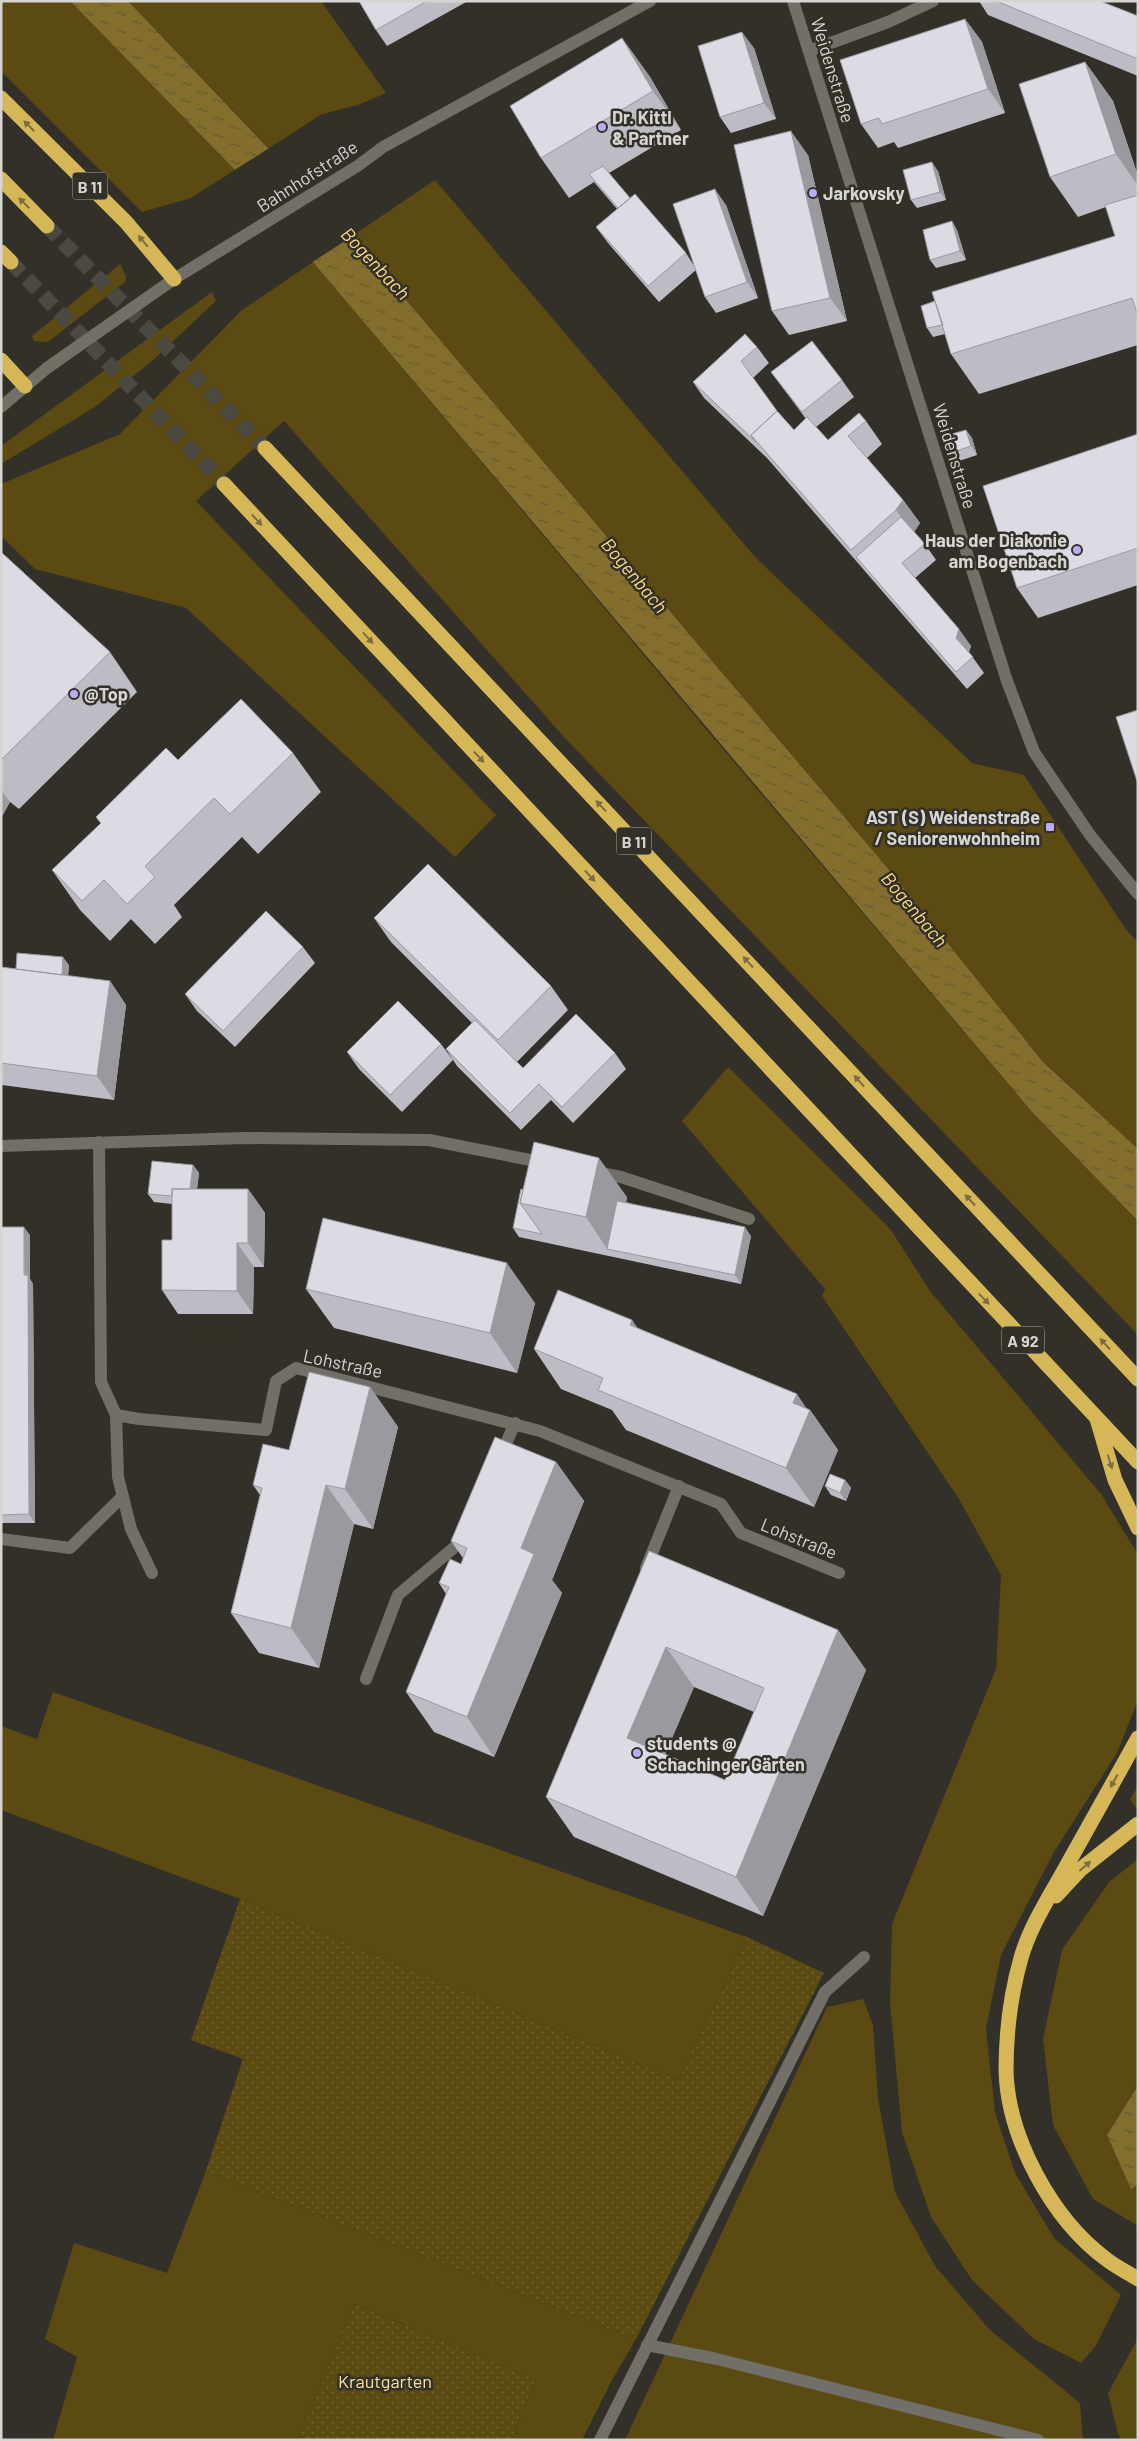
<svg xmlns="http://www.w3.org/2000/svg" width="1139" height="2441" font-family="Barlow,sans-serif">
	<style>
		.green { fill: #5b4a12 }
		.garden { fill: url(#garden-dots) }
		.water { fill: url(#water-ripples) }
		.pier { fill: #323029 }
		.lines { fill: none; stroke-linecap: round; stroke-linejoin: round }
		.highway-tunnel { stroke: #4b4942; stroke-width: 15; stroke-dasharray: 15 8; stroke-linecap: butt }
		.minor { stroke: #726f68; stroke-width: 12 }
		.highway { stroke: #d6b758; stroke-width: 15 }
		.wall { fill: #bdbbc3; fill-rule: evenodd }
		.shaded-wall { fill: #9a999f }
		.building { fill: #dcdae3; stroke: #9a999f; fill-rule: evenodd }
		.oneway { fill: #7c6d3e }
		.poi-dot { fill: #bda9f5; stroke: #323029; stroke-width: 2 }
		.labels { text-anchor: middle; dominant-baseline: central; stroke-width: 5; stroke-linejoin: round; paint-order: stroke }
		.shield { fill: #323029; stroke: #a6a49f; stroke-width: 1 }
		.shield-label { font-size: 16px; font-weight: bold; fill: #d7d5d1 }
		.street-label { font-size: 18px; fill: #d7d5d1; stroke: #323029 }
		.poi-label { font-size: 18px; font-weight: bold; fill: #d7d5d1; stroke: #323029; text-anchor: start }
		.park-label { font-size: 18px; fill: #f9e099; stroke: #323029 }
		.water-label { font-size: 19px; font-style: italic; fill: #fbdb7f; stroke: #323029 }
	</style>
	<defs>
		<pattern id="garden-dots" width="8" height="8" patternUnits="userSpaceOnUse" patternTransform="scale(1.25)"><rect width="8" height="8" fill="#5b4a12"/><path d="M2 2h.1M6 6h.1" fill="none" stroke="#726333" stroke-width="1.8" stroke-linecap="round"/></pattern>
		<pattern id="water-ripples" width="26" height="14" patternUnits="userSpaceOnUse" patternTransform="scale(1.25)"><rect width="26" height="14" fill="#836e2d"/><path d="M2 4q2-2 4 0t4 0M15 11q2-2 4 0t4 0" fill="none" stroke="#655935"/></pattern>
	</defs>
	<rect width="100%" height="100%" fill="#323029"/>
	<!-- green -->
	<path class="green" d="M1 1H70L235 170 191 198 142 212 1 71Z
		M128 1H321L386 93 358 105 322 114 269 148Z
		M435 180 756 558 972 763 1024 775 1125 928 1138 943V1149L1043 1062 885 865 352 236Z
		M313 262 701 723 1033 1113 1138 1221V1335L564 737 284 421 196 501 496 815 455 857 186 608 35 569 1 536V484L120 434 242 310Z
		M120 264 126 276 125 282 48 342 34 341 32 336Z
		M212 292 216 301 152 361 95 407 1 464V446Z
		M728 1067 891 1230 930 1291 1101 1494 1136 1551 1138 1560V1700L1117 1753 1054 1852 1001 1955 986 2029 995 2112 1015 2173 1054 2238 1121 2295 1095 2347 1081 2363 1034 2339 972 2280 931 2217 902 2132 890 2003 892 1924 996 1669 1001 1575 959 1499 822 1296 825 1289 682 1121Z
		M53 1692 747 1937 678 2080 240 1899 1 1810V1726L37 1739Z
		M1138 1785V1810L1130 1800Z
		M1138 1859V2084L1107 2135 1131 2188 1138 2184V2226L1093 2199 1053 2125 1043 2039 1062 1950 1109 1882Z
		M863 1999 873 2025 878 2098 895 2192 935 2266 990 2330 1080 2403 1083 2440H625L827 2007Z
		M206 2171 636 2339 611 2382 582 2440H511L536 2380 354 2304 298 2440H53L77 2357 45 2339 74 2243 167 2273Z
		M1138 2338V2440H1122L1118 2434 1108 2393Z"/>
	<!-- garden -->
	<path class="garden" d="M240 1899 678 2080 747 1937 824 1973 636 2339 206 2171 243 2059 191 2040Z
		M354 2304 536 2380 511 2440H298Z"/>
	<!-- water -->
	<path class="water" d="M70 1H128L352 236 885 865 1043 1062 1138 1149V1221L1033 1113 235 170Z
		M1138 2085V2184L1131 2189 1107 2135Z"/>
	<!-- pier -->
	<path class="pier" d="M271 147 354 235 311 263 233 171Z"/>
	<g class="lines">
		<!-- highway-tunnel -->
		<path class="highway-tunnel" d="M47 226 265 448
			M11 262 224 484"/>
		<!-- minor -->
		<path class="minor" d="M793 1 1007 681 1034 752 1090 835 1138 894
			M809 51 888 22 933 1
			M1 407 47 368 174 279 359 165 383 147 650 1
			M99 1142 101 1382 116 1415 139 1419 266 1430 276 1381 296 1368 540 1431 721 1504 741 1533 839 1573
			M1 1146 244 1138 429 1140 546 1163
			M596 1172 621 1177 749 1219
			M116 1415 118 1477 131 1529 152 1573
			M501 1455 515 1423
			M1 1539 70 1548 123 1496
			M646 1568 679 1486
			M366 1679 398 1595 463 1540 465 1535
			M647 2345 717 2359 1038 2440
			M600 2440 825 1992 864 1957"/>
		<!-- highway -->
		<path class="highway" d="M1 98 126 222 174 279
			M1 179 47 226
			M1 252 11 262
			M1 360 25 386
			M265 448 1138 1379
			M224 484 1138 1462
			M1097 1419 1115 1480 1138 1528
			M1138 1738C1114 1781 1090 1824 1066 1867 1050 1896 1030 1926 1021 1958 1011 1993 1006 2034 1006 2071 1008 2138 1052 2219 1106 2259 1116 2267 1127 2272 1138 2279
			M1056 1896 1081 1869 1138 1824"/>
	</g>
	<!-- wall -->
	<path class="wall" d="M359 1H468L387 46 376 30Z
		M979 1H1100L1138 16V76L988 15Z
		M965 19 982 42 1005 113 898 148 894 142 878 148 861 124Z
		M622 38 650 77 681 130 609 173 630 198 686 253 693 264 726 205 758 298 716 313 705 297 696 270 659 302 608 243 596 227 617 209 594 182 569 198 541 158Z
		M754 48 776 119 731 133 720 117Z
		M1085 62 1113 101 1138 176V345L979 394 951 354 945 334 933 337 927 328 935 301 1115 236 1106 207 1078 217 1050 177Z
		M808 155 847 321 789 335 772 311Z
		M938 171 946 200 917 208 911 200Z
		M952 221 957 230 966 260 936 268 930 260Z
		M757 347 769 363 753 378 777 411 794 430 806 419 771 372 842 380 854 397 816 427 828 440 866 421 882 444 867 458 903 500 920 523 914 532 925 544 936 560 915 578 971 646 969 652 984 673 967 689 767 458 704 398 693 382Z
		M966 430 972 438 977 455 959 461 953 452Z
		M1138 434V585L1038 618 1017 588Z
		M1 552 110 652 137 692 19 809 10 802 1 818Z
		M293 753 321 792 258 854 242 837 174 905 182 917 155 944 131 919 110 941 80 910 52 870 101 824 96 817 178 760Z
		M374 918 551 986 568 1010 517 1062 523 1068 615 1053 626 1069 573 1123 551 1100 521 1130 457 1066 446 1049 472 1023 391 942Z
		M303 947 315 963 235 1047 197 1011 185 994Z
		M69 965 68 976 110 981 126 1005 114 1100 2 1085 1 1084V967L16 969Z
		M441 1044 453 1060 402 1112 359 1069 347 1052Z
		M193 1165 199 1173 197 1189H248L265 1213 264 1267H254L253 1314H178L162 1290 172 1240V1204L154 1202 148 1194Z
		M521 1189 627 1197 626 1202 751 1236 741 1284 519 1237 513 1228Z
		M1 1227 30 1235V1279L33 1284 35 1523H1Z
		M306 1289 535 1303 517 1373 334 1328Z
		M632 1320 637 1328 810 1410 838 1450 814 1507 626 1430 612 1410 561 1389 534 1349Z
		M370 1387 398 1427 373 1529 354 1524 319 1668 259 1653 231 1613 260 1495 253 1485 289 1450Z
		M556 1462 584 1501 552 1580 562 1593 494 1757 434 1732 406 1692 446 1594 439 1583 461 1564 463 1558 451 1541Z
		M845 1480 851 1488 846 1501 831 1495 825 1486Z
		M649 1551 838 1630 866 1670 763 1916 574 1837 546 1797ZM694 1687 754 1712 725 1780 665 1754Z"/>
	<!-- shaded-wall -->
	<path class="shaded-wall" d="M965 19 982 42 1005 113 988 89Z
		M742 32 754 48 776 119 764 103Z
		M622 38 650 77 681 130 653 91Z
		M1085 62 1113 101 1138 176V186L1116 154Z
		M791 131 808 155 847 321 830 298Z
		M932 162 938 171 946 200 940 192Z
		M715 189 726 205 758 298 747 282Z
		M952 221 957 230 966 260 960 251Z
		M966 430 972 438 977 455 971 446Z
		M903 500 920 523 913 534 896 510Z
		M959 629 971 646 968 654 956 638Z
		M1 790 10 802 1 818Z
		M63 957 69 965 67 988 62 979Z
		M110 981 126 1005 114 1100 97 1076Z
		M599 1158 627 1197 615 1250 607 1249 586 1217Z
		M193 1165 199 1173 195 1206 189 1197Z
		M248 1189 265 1213 264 1267 248 1243Z
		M24 1227 30 1235V1279L33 1284 35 1523 29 1514Z
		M745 1227 751 1236 741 1284 735 1275Z
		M237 1243 254 1267 253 1314 237 1291Z
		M507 1263 535 1303 517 1373 490 1333Z
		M632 1320 660 1360 630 1325Z
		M370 1387 398 1427 373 1529 345 1489Z
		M797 1394 809 1412 810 1410 838 1450 814 1507 786 1468 793 1403Z
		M556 1462 584 1501 552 1580 562 1593 494 1757 467 1717 521 1548Z
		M845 1480 851 1488 846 1501 840 1493Z
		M326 1485 354 1524 319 1668 291 1628Z
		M838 1630 866 1670 763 1916 736 1877Z
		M666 1647 694 1687 655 1778 627 1738Z"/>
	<!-- building -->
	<path class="building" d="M359 1H427L376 30Z
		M996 1H1100L1138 16V59Z
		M965 19 988 89 882 124 879 118 861 124 840 60Z
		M742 32 764 103 720 117 698 46Z
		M622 38 653 91 541 158 510 106Z
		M1085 62 1116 154 1050 177 1019 84Z
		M791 131 830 298 772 311 734 145Z
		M932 162 940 192 911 200 903 170Z
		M603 166 630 198 618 208 589 174Z
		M715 189 747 282 705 297 673 204Z
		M635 194 686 253 648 286 596 227Z
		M1138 195V316L1132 298 951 354 932 292 1115 236 1105 205Z
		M952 221 960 251 930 260 923 230Z
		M935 301 943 325 927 328 921 306Z
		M745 334 757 347 741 361 777 411 751 435 756 442 693 382Z
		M812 341 842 380 802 412 771 372Z
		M777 411 794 430 807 417 828 440 859 413 866 421 848 436 903 500 896 510 851 550 751 435Z
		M966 430 971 446 953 452 948 435Z
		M1138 434V548L1017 588 983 486Z
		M901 517 925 544 902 563 959 629 956 638 973 657 956 672 856 557Z
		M1 552 110 652 1 760Z
		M241 699 293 753 230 814 214 798 145 866 155 877 127 904 104 880 82 901 52 870 101 823 96 817 166 748 178 760Z
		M1138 710V784L1116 717Z
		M428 864 551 986 498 1040 374 918Z
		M266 911 303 947 223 1031 185 994Z
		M17 953 63 957 62 975 16 969Z
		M1 967 110 981 97 1076 1 1063Z
		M398 1001 441 1044 390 1095 347 1052Z
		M576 1014 615 1053 562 1107 539 1084 510 1113 446 1049 475 1020 523 1068Z
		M534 1142 599 1158 586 1217 520 1203Z
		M152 1161 193 1165 190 1189H172V1196L148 1194Z
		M172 1189H248V1243H237V1291L162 1290V1240H172Z
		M521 1189 523 1190 520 1203 542 1234 513 1228Z
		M617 1201 745 1227 735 1275 607 1249Z
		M323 1218 507 1263 490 1333 306 1289Z
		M1 1227H24V1275H28L29 1514 1 1515Z
		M558 1290 632 1320 630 1325 797 1394 793 1403 810 1410 786 1468 598 1390 603 1378 534 1349Z
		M309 1372 370 1387 345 1489 326 1485 291 1628 231 1613 262 1488 253 1485 263 1444 289 1450Z
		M495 1437 556 1462 521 1548 534 1554 467 1717 406 1692 449 1587 439 1583 450 1559 461 1564 467 1548 451 1541Z
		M830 1474 845 1480 840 1493 825 1486Z
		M649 1551 838 1630 736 1877 546 1797ZM666 1647 764 1688 725 1780 627 1738Z"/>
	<!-- one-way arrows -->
	<defs><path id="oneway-solid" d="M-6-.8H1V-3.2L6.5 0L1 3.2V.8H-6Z" transform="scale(1.25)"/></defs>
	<g class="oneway">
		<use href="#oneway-solid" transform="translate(29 126) rotate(-135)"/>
		<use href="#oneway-solid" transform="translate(24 203) rotate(-135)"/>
		<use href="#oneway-solid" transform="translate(143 241) rotate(-130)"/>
		<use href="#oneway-solid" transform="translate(257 520) rotate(47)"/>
		<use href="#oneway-solid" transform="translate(368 638) rotate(47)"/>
		<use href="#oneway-solid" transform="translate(479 757) rotate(47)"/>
		<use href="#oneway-solid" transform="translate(601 806) rotate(-133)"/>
		<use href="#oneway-solid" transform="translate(590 876) rotate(47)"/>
		<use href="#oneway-solid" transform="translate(748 962) rotate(-133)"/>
		<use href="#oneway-solid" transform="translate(859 1081) rotate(-133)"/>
		<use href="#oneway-solid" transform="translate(970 1200) rotate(-133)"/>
		<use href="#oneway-solid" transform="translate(984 1299) rotate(46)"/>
		<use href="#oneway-solid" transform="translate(1105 1344) rotate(-133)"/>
		<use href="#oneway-solid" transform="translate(1110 1462) rotate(73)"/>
		<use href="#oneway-solid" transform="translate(1114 1781) rotate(119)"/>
		<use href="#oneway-solid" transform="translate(1085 1866) rotate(-41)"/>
	</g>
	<!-- markers -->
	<g class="poi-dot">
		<circle cx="602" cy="127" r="5"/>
		<circle cx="813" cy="193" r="5"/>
		<circle cx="1077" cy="550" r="5"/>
		<circle cx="74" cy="694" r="5"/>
		<rect x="1045" y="822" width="10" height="10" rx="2.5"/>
		<circle cx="637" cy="1753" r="5"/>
	</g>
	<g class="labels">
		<!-- shield labels -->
		<g class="shield">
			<rect x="72.5" y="172.5" width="35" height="27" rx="4"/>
			<rect x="616.5" y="827.5" width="35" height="27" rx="4"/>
			<rect x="1002" y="1326.5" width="42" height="27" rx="4"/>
		</g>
		<g class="shield-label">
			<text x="90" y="186">B 11</text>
			<text x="634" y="841">B 11</text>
			<text x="1023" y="1340">A 92</text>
		</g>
		<!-- street labels -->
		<g class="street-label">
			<text transform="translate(833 70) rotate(73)">Weidenstraße</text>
			<text transform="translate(307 176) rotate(-33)">Bahnhofstraße</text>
			<text transform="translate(955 456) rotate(73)">Weidenstraße</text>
			<text transform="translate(343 1363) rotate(12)">Lohstraße</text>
			<text transform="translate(799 1538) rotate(22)">Lohstraße</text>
		</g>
		<!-- poi labels -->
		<g class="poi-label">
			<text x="612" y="117">Dr. Kittl<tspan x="612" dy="21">&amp; Partner</tspan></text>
			<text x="823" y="193">Jarkovsky</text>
			<text x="1067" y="540" text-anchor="end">Haus der Diakonie<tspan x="1067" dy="21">am Bogenbach</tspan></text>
			<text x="84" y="694">@Top</text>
			<text x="1040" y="817" text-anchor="end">AST (S) Weidenstraße<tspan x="1040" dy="21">/ Seniorenwohnheim</tspan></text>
			<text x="647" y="1743">students @<tspan x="647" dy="21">Schachinger Gärten</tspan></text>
		</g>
		<!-- park labels -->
		<g class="park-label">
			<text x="385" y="2381">Krautgarten</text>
		</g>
		<!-- water labels -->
		<g class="water-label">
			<text transform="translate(376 263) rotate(47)">Bogenbach</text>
			<text transform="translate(635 575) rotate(50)">Bogenbach</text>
			<text transform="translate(915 909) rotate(50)">Bogenbach</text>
		</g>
	</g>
	<!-- border -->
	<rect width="1139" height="2441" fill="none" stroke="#d7d5d1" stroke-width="5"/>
</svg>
